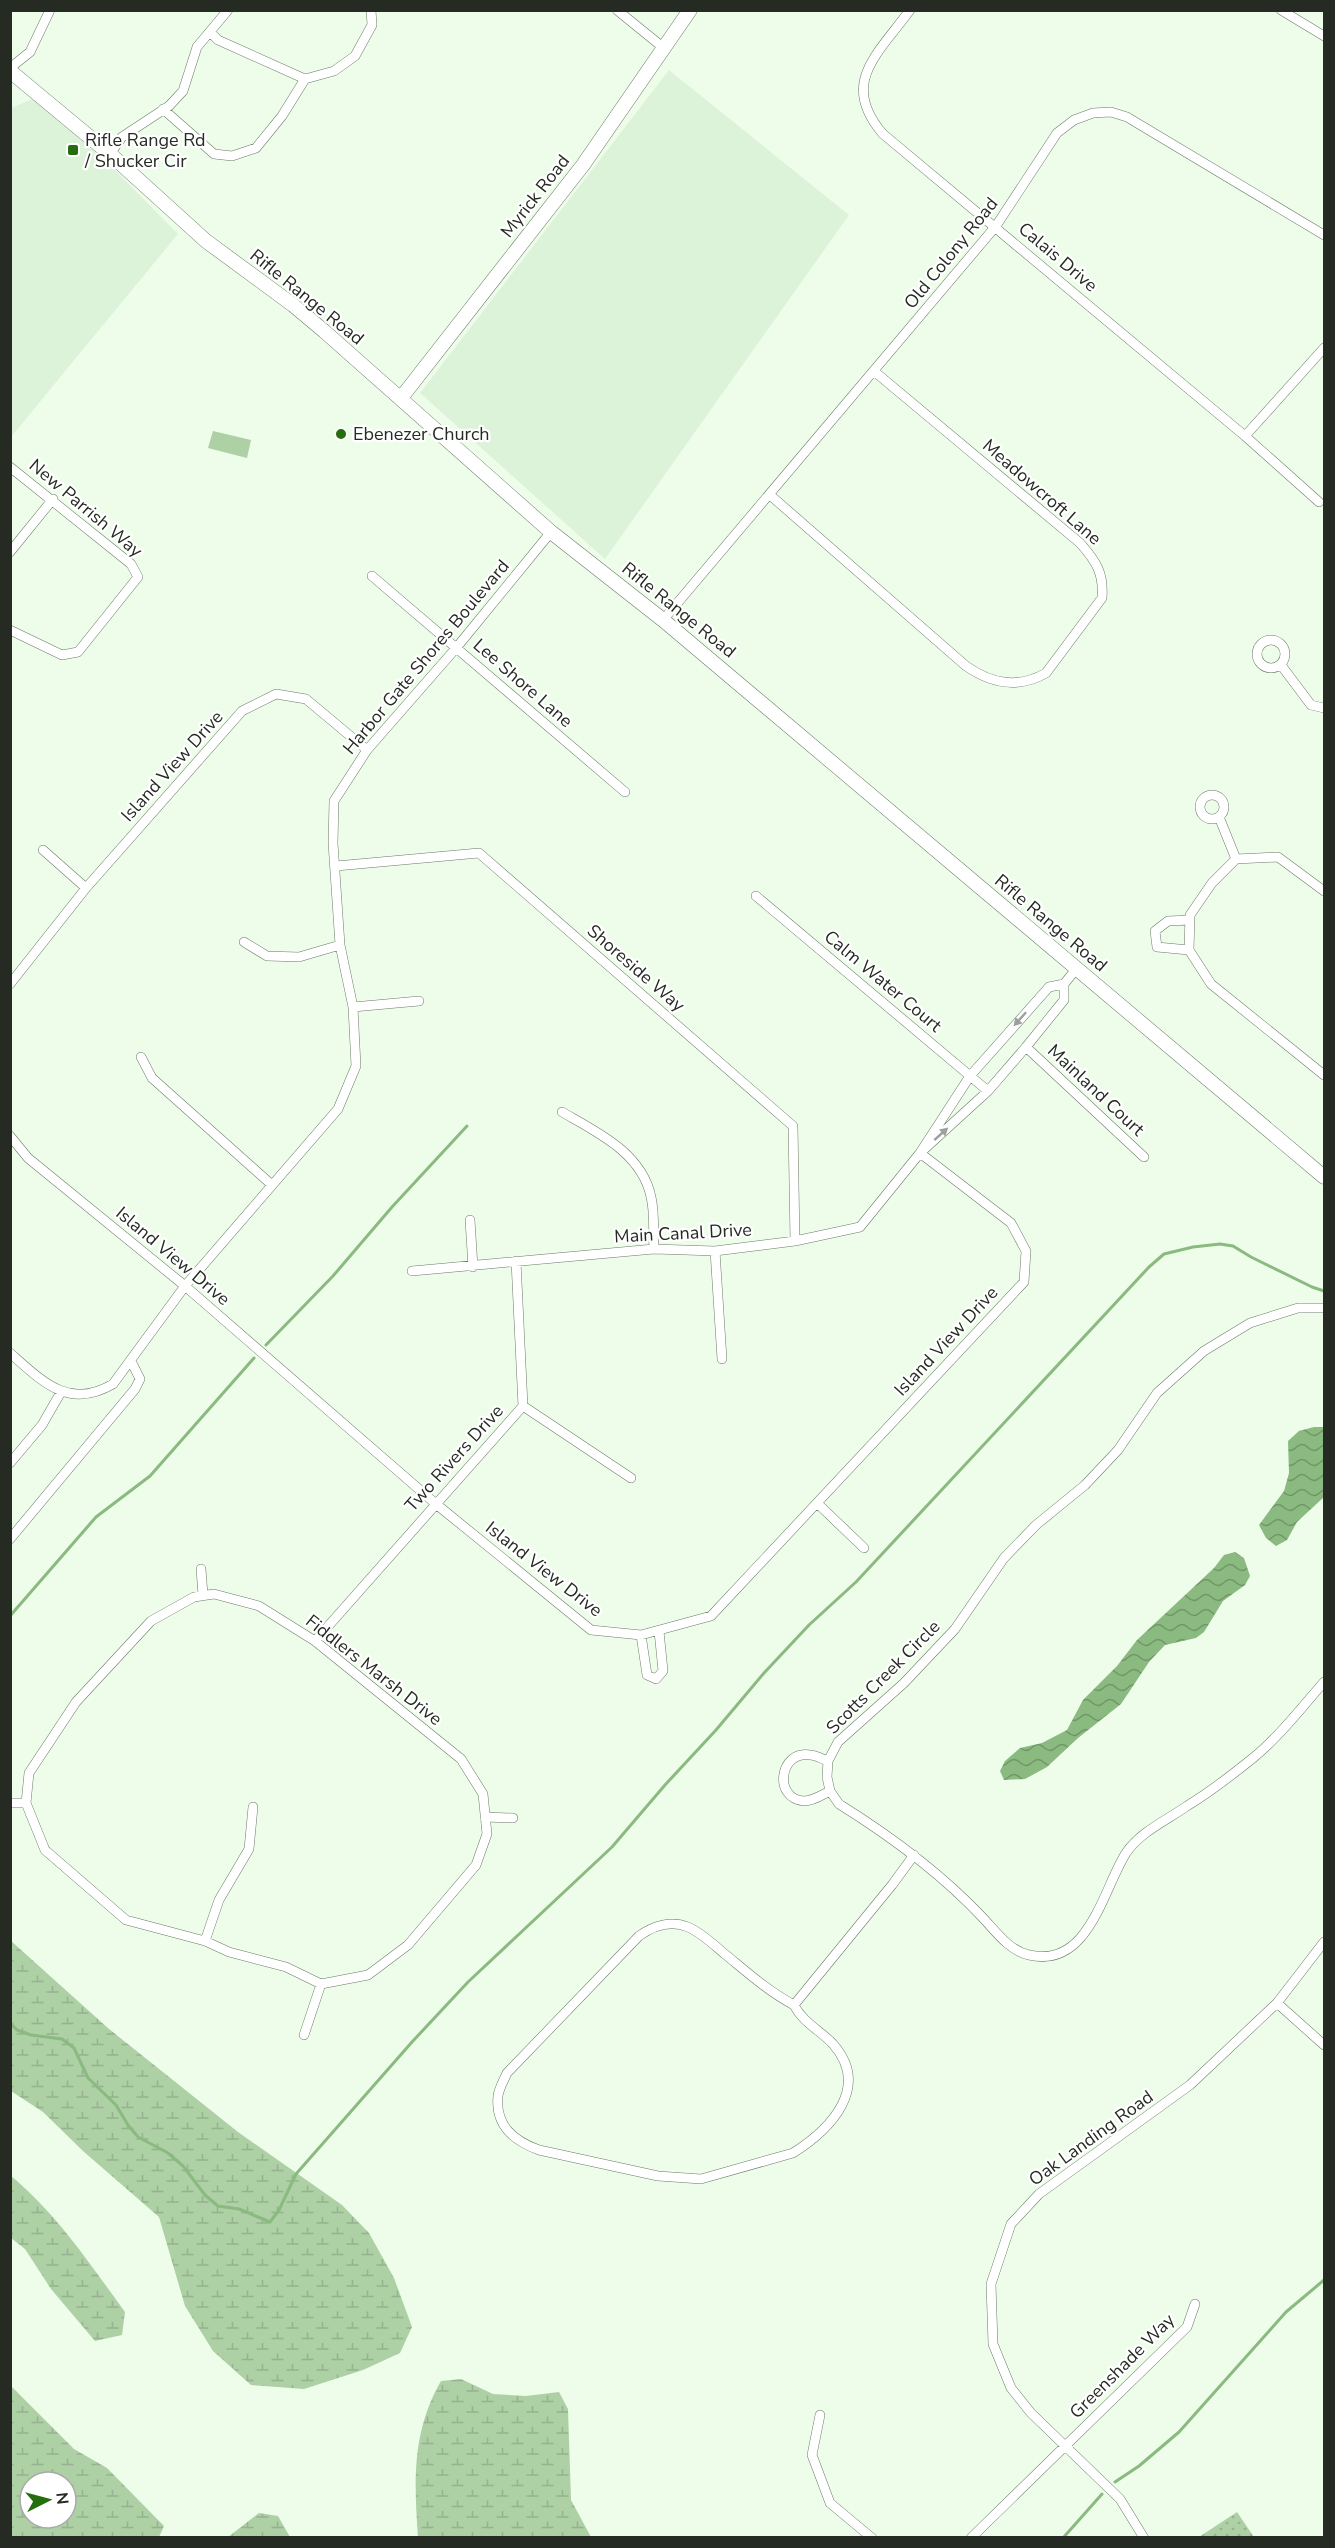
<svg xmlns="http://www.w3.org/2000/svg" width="1335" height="2548" font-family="'Nunito Sans',sans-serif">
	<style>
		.built { fill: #ddf3d9 }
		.grass { fill: #add0a5 }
		.wetland { fill: url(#wetland-marsh); fill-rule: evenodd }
		.park { fill: url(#park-dots) }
		.water { fill: url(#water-waves) }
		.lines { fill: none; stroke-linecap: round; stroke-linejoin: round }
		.stream { stroke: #8aba80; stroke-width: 3 }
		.street-casing { stroke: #6b7a68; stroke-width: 10 }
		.secondary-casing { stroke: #6b7a68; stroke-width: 15 }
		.street { stroke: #fff; stroke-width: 9 }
		.secondary { stroke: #fff; stroke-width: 14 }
		.oneway { fill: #9da09c }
		.poi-dot { fill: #246e0e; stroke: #fff; stroke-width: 2 }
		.labels { text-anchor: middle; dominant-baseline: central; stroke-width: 4.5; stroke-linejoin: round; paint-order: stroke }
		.poi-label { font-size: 18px; fill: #252b23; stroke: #fff; text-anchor: start }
		.street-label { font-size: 18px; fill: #252b23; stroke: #fff }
	</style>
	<defs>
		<pattern id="wetland-marsh" width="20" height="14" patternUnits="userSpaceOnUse" patternTransform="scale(1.5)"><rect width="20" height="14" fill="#add0a5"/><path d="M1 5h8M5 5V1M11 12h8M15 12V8" fill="none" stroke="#95b38e"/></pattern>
		<pattern id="park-dots" width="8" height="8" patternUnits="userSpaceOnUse" patternTransform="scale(1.5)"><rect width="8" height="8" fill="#add0a5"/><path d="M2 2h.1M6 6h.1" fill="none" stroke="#95b38e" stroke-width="1.8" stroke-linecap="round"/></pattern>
		<pattern id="water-waves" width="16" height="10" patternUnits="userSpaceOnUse" patternTransform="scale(1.5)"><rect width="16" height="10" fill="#8aba80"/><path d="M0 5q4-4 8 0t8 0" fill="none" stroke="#719768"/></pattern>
	</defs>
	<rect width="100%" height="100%" fill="#edfde9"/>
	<!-- built -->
	<path class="built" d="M669 70 849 215 605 559 420 393Z
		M35 98 119 174 178 234 11 437V108Z"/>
	<!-- grass -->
	<path class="grass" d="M213 431 251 440 247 458 208 448Z"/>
	<!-- wetland -->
	<path class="wetland" d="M10 1940 109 2029 238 2132 342 2205 369 2233 394 2278 412 2327 400 2353 363 2370 304 2389 251 2385 213 2351 185 2306 159 2217 83 2151 43 2112 11 2091Z
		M11 2176C57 2214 90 2264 125 2312L122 2335 95 2341 51 2289 25 2249 11 2238Z
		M461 2379 493 2394 526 2396 559 2392 568 2409 571 2500 591 2537H418C414 2481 412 2431 441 2381Z
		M10 2385 74 2449 107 2468 164 2526 159 2537H11ZM30 2482H66V2518H30Z
		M259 2513 278 2516 290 2537H228Z"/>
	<!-- park -->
	<path class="park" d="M1237 2512 1254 2537H1199Z"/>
	<!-- water -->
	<path class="water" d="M1314 1427H1324V1497L1297 1522 1287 1540 1276 1546 1266 1538 1259 1525 1284 1491 1289 1473 1288 1441 1299 1431Z
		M1235 1552 1244 1558 1250 1576 1245 1585 1223 1601 1204 1632 1196 1638 1165 1645 1149 1662 1121 1704 1078 1738 1047 1767 1025 1779 1004 1780 1000 1771 1005 1761 1020 1748 1042 1743 1067 1730 1083 1700 1117 1666 1137 1640 1214 1568 1224 1555Z"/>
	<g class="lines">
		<!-- stream -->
		<path class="stream" d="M266 1345 333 1276 392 1207 467 1126
			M10 1616 96 1517 150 1476 254 1358
			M10 2023 17 2030 31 2035 62 2039 74 2048 88 2078 116 2105 128 2125 138 2137 168 2153 183 2166 205 2195 218 2206 239 2209 270 2222 279 2210 296 2174 412 2042 468 1982 612 1847 665 1785 716 1730 764 1673 809 1625 856 1582 1149 1267 1164 1254 1193 1247 1220 1244 1233 1246 1251 1257 1312 1287 1324 1291
			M1115 2482 1139 2466 1179 2432 1286 2312 1324 2280
			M1063 2538 1102 2494"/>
		<!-- street casing -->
		<g class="street-casing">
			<path id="street" d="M617 10 665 49
				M910 10C878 54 839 83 883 134L1245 436 1319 502
				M1281 10 1324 36
				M210 32 218 40 305 79
				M10 68 30 52 50 10
				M163 109 214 154 232 156 256 148 282 116 305 79 334 71 355 56 372 25 371 10
				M110 154 122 137 169 106 183 91 197 47 228 10
				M1245 436 1324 348
				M10 467 131 564 138 577 78 652 62 655 10 630
				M770 495 966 666C992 684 1018 689 1046 673L1102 598C1104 573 1096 561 1080 543L875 372
				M10 552 53 499
				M372 576 625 792
				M663 620 996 226 1057 133 1074 120 1093 113 1111 112 1127 117 1324 235
				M1257 654a14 14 0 1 1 28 0a14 14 0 1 1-28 0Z
				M1281 665 1311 705 1324 708
				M1200 807a12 12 0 1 1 24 0a12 12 0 1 1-24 0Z
				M1219 817 1236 859
				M43 850 86 888
				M336 866 479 853 793 1126 795 1241
				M1324 891 1278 857 1236 859 1212 883 1190 915 1189 950 1211 984 1324 1075
				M756 896 988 1091
				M244 942 267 956 299 957 340 945
				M1189 950 1157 947 1155 931 1168 921 1190 920
				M10 984 86 888 242 711 276 694 306 699 367 750
				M1064 984 1049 987 970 1076 920 1153 988 1091 1026 1047 1064 1000V984L1077 968
				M353 1007 419 1001
				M1026 1047 1144 1157
				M141 1057 152 1078 272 1185
				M562 1112C597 1132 642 1153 651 1197 655 1213 653 1232 654 1249
				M10 1136 28 1158 185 1286 436 1504 591 1630 641 1635 711 1616 1024 1282 1026 1251 1011 1223 920 1153 860 1227 795 1241 715 1251 654 1249 412 1271
				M470 1220 473 1267
				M715 1251 722 1359
				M1324 1308H1298L1250 1323 1204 1351 1157 1393 1118 1450 1085 1485 1036 1525 1004 1558 955 1629 904 1683 838 1742 828 1761 827 1777 830 1791 839 1804C892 1837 941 1873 984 1919 996 1932 1010 1951 1029 1955 1089 1969 1103 1889 1126 1853 1140 1832 1167 1820 1187 1806 1210 1792 1232 1775 1253 1758 1277 1739 1303 1706 1324 1682
				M10 1353C43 1382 69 1410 113 1384L185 1286 338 1109 356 1066 353 1007 340 945 333 843 334 801 367 750 457 647 551 532
				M523 1406 631 1478
				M10 1463 42 1425 61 1392
				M817 1503 864 1548
				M10 1539 135 1389 140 1379 131 1361
				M201 1569 203 1595
				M214 1594 259 1606 315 1641 461 1759 483 1794 487 1834 476 1865 408 1945 368 1975 321 1984 286 1967 229 1952 205 1941 126 1920 45 1850 26 1803 29 1773 76 1702 151 1621 194 1597Z
				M641 1635 647 1675 656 1679 663 1671 659 1631
				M315 1641 523 1406 516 1261
				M828 1761C822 1759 816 1755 810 1755 779 1750 773 1799 804 1801 813 1801 822 1795 830 1791
				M10 1803H26
				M485 1817 513 1818
				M205 1941 219 1900 249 1849 253 1807
				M1277 2003 1324 2045
				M794 2005C768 1991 748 1973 726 1955 714 1945 702 1933 688 1927 671 1920 653 1926 639 1936L507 2073C504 2080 499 2088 498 2096 495 2126 514 2141 539 2150L658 2176 701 2179 793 2153C831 2129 871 2087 833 2044 820 2030 803 2023 794 2005L892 1885 914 1855
				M304 2035 321 1984
				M820 2415 812 2455 830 2503 872 2538
				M971 2538 1187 2327 1195 2304
				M1144 2538 1120 2499 1031 2413 1011 2388 993 2344 991 2284 1011 2224 1039 2194 1190 2085 1277 2003 1324 1942"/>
		</g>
		<!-- secondary casing -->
		<g class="secondary-casing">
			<path id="secondary" d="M10 71 110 154 206 241 293 305 324 331 551 532 663 620 1324 1177
				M401 398 583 165 690 10"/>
		</g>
		<!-- street -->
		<use href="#street" class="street"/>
		<!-- secondary -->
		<use href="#secondary" class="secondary"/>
	</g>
	<!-- one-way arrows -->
	<defs><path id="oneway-solid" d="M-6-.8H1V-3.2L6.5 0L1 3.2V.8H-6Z" transform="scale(1.5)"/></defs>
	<g class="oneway">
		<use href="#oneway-solid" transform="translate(1020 1019) rotate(132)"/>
		<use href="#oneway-solid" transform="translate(941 1134) rotate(-42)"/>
	</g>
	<!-- markers -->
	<g class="poi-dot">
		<rect x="67" y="144" width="12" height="12" rx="3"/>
		<circle cx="341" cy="434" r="6"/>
	</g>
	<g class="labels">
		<!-- poi labels -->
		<g class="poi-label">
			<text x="85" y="140">Rifle Range Rd<tspan x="85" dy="21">/ Shucker Cir</tspan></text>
			<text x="353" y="434">Ebenezer Church</text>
		</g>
		<!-- street labels -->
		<g class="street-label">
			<text transform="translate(535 196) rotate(-52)">Myrick Road</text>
			<text transform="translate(951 253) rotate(-51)">Old Colony Road</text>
			<text transform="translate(1058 257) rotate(40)">Calais Drive</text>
			<text transform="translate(307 297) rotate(39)">Rifle Range Road</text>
			<text transform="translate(1042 492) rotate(41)">Meadowcroft Lane</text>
			<text transform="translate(86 508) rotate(40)">New Parrish Way</text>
			<text transform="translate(679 610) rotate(39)">Rifle Range Road</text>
			<text transform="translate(426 657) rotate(-50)">Harbor Gate Shores Boulevard</text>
			<text transform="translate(523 683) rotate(41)">Lee Shore Lane</text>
			<text transform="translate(172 766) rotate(-48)">Island View Drive</text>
			<text transform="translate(1051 923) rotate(40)">Rifle Range Road</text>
			<text transform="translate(636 968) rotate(41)">Shoreside Way</text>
			<text transform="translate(883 981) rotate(40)">Calm Water Court</text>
			<text transform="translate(1096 1090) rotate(43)">Mainland Court</text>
			<text transform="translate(683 1233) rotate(-3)">Main Canal Drive</text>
			<text transform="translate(173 1256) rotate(40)">Island View Drive</text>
			<text transform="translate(946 1341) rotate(-47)">Island View Drive</text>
			<text transform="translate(454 1458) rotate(-48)">Two Rivers Drive</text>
			<text transform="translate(544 1569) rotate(38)">Island View Drive</text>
			<text transform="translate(374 1670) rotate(38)">Fiddlers Marsh Drive</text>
			<text transform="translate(883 1677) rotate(-45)">Scotts Creek Circle</text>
			<text transform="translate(1091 2138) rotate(-36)">Oak Landing Road</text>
			<text transform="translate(1122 2366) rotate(-45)">Greenshade Way</text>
		</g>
	</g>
	<!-- border -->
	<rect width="1335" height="2548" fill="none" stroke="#252b23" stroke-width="24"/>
	<!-- north arrow -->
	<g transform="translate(48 2500) rotate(84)"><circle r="28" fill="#ffffff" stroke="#a8aaa7" stroke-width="1.5"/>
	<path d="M0-4.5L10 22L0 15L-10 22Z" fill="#246e0e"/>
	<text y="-9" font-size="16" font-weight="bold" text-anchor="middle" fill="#252b23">N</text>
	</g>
</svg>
